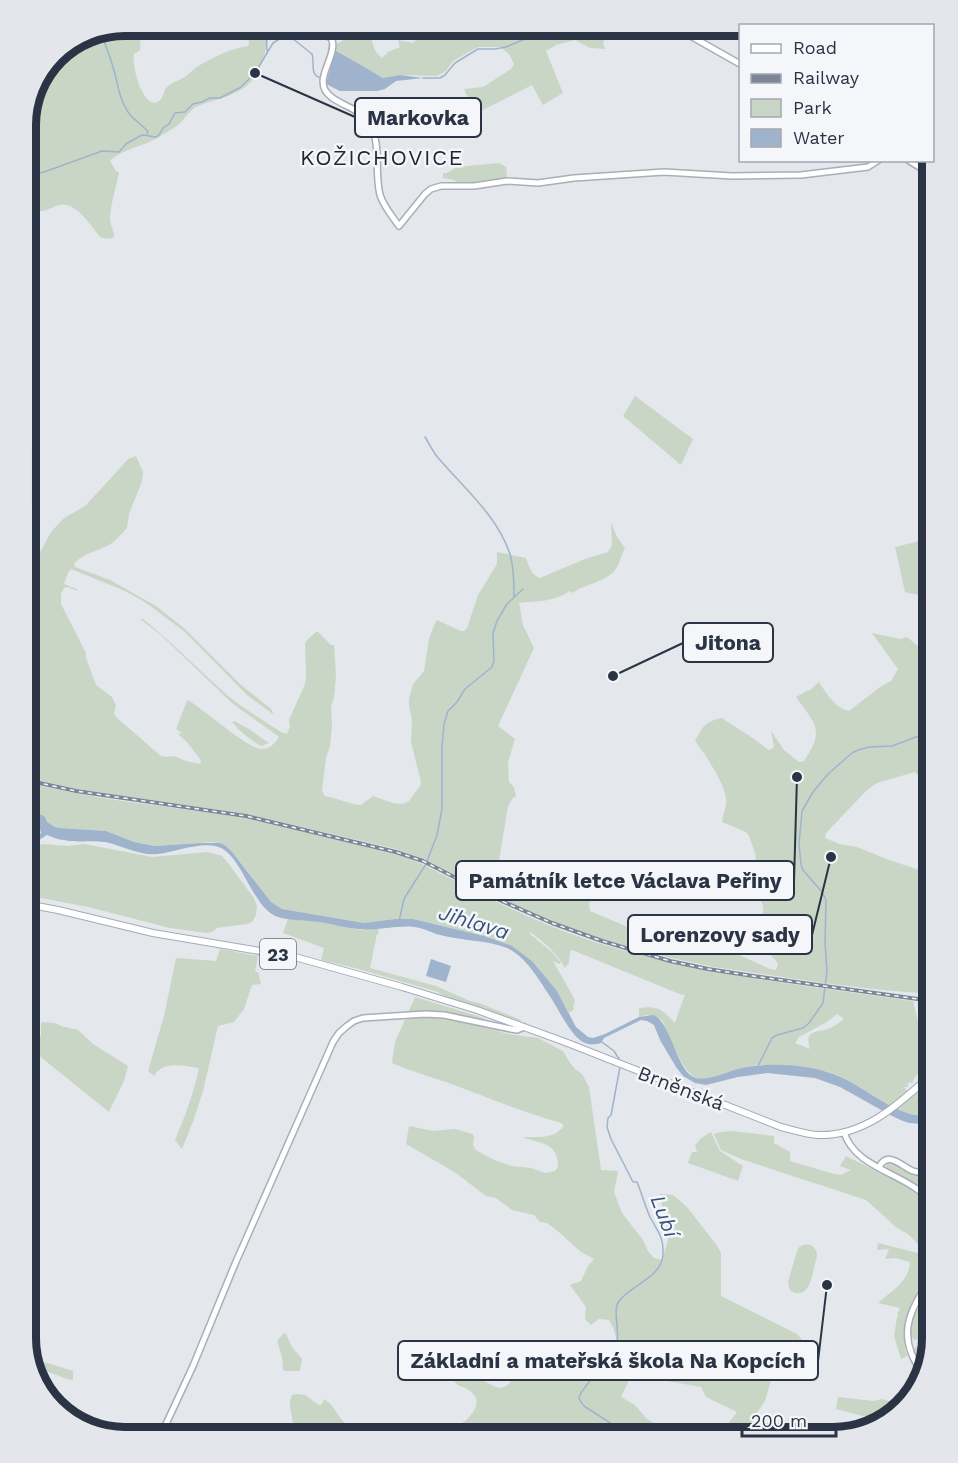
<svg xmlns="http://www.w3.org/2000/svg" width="958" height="1463" font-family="'Work Sans',sans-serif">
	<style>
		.green { fill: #c9d6c5; fill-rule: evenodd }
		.water { fill: #9fb4cc }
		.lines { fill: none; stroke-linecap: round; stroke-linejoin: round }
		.stream { stroke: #9fb4cc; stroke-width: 1.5 }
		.secondary-casing { stroke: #a9aeb7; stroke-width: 8 }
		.primary-casing { stroke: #a3abb8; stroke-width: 8 }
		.secondary { stroke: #fff; stroke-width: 5 }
		.primary { stroke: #fff; stroke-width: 6 }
		.rail-casing { stroke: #7d8696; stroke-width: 4 }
		.rail { stroke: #f4f6f9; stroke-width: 1.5; stroke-dasharray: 4.5; stroke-linecap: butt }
		.labels { text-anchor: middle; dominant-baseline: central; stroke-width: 5; stroke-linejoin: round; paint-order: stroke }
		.shield { fill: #f4f6f9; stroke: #676e7b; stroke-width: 1.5 }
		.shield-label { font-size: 18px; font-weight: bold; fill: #2b3445 }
		.street-label { font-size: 20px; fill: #2b3445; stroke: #f4f6f9 }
		.water-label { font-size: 21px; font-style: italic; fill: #34527a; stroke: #f4f6f9 }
		.quarter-label { font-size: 22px; letter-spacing: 1.5px; fill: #1d2536; stroke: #f4f6f9 }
		.rim { fill: none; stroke: #2b3445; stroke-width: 8 }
		.leader { fill: none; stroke: #2b3445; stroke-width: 2 }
		.callout-dot { fill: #2b3445; stroke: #f4f6f9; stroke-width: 2 }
		.callout { fill: #f4f6f9; stroke: #2b3445; stroke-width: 2 }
		.callout-label { font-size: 21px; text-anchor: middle; font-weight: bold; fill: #2b3445 }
	</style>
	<rect width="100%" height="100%" fill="#e4e7ec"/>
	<!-- green -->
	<path class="green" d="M123 26 129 30 141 32 140 50 134 54C131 64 143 112 159 101 164 98 163 90 168 86 173 82 180 80 185 77 190 73 194 68 200 65 214 57 232 48 248 46L249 44 247 26H272C267 41 264 64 255 77 241 96 218 98 198 106 189 109 184 122 175 127 166 133 156 139 147 143 134 148 121 151 110 161L116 171 119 173C116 188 111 202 110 218 110 225 114 230 114 237 109 239 105 239 100 237 92 227 79 207 66 205 50 202 49 219 26 206V118L55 54Z
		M285 26H311L330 38 328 41 306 34 305 36Z
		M335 26H354L356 29 360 26H370C371 37 372 51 382 58L388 52 400 47 398 40 413 43C419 37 426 31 435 29 444 28 450 31 459 26H636C628 32 617 35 607 35L603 43 605 49 590 48 575 40 556 45 546 51 563 93 543 105 532 85 475 114 464 105 470 103 464 89 483 87 511 69 514 64 509 54 500 47H478L453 61 446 71 437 76 400 75 384 78 366 69 338 51 335 50 337 44 348 37 347 30 338 26 334 27 330 32V27Z
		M499 163 506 167 507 178 504 179 458 184 454 180 443 178V173H447L457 167Z
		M635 396 693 439 681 465 623 416Z
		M136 456 143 472 142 481 129 514 127 528C121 534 116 541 109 545 97 552 84 552 74 564L75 567 110 580 156 606 184 628 240 684 271 709 274 715 247 695 185 632 157 611 143 601 125 591 71 569 68 573 64 584 76 589 78 591 67 587 64 588 61 594V604L86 653V658L96 685 112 697 116 705 114 713 116 717 161 756 166 757 174 756 186 761 200 764 201 760 186 741 178 734 182 733 176 729 186 703 188 700C208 713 226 730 247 743 251 745 255 748 260 749 268 750 275 744 279 737L278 736 233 704 162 636 140 619H143C173 643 199 670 227 695 244 709 263 720 281 732L287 734 290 726 289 720 305 684 306 675 305 644 307 640 316 632H318L331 645H334L336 676 334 698 331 706 332 726 330 746 326 758 322 791 325 796C337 798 349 804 361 805L373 796 393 803 403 804 409 801 420 786 421 782 411 742 412 720 409 706V699L413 684 424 671 429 639 435 623 437 620 461 631H464L467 628 478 595 497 564V552L526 558C529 566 531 575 540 578L585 559 608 552 612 545 611 523 617 537 625 548C621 555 620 564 615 570 607 581 584 585 572 593L570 591C554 602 537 601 519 603L523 625 534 648 498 726 515 739 508 762 509 782 514 787 516 797 513 798 508 806 499 861C500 883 520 887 539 891 547 892 555 896 563 898L568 895 575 881C582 879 589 882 595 886L589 904 590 911 642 933 660 923 673 925 770 969 776 970 778 964C772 955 757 944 755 933 753 921 771 917 759 897L701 871V870L713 873 718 871 733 875H741L748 871 754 863 756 856 749 836 746 832 722 822C723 814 727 807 726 799 726 786 704 752 695 741 703 726 704 722 722 718 737 729 754 737 768 750L772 749 774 746 771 731 784 750 799 762 804 761C825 730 816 725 796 697L808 690 809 691 819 682C827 694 835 708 849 711L880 687 891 681 898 669 872 633 900 639 907 637 932 658V764L918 775 915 772 877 783 867 790 826 833 825 838 839 844 857 847 889 860 932 874V880L926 881 925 935H920L919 937 920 958 932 957V994L882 990 823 983 714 967 671 958 602 939 552 921 498 897 424 859 396 849 247 814 76 789 26 777V674L27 673 26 665V584L32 563 42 549 51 532 64 518 85 506 111 478 128 459Z
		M932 538V594L922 596 905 592 895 547Z
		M234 721 249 729 269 743 261 746C250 740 240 732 232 722Z
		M26 782C97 801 172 806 244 818 293 827 345 841 393 853 421 861 446 877 472 890 508 908 545 925 583 938 689 974 802 985 913 1001L919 1026 932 1032V1060L915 1077 912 1083 910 1082 908 1083V1087H904L912 1097 932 1078V1115C925 1115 917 1116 910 1114 880 1104 858 1081 828 1072 821 1070 813 1070 805 1069 784 1065 763 1063 742 1068 729 1071 709 1081 697 1078 683 1074 668 1034 662 1020L647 1015 639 1017V1008C659 1005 662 1010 675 1023L685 994 682 995 572 950 570 952 569 963 565 968C557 953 543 941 530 932L529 933 553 953 561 963 559 964 553 961 575 1000 573 1007 574 1009 569 1013 557 991 532 961 511 946 484 936 413 919H395L364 923 282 909 271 902 239 860 226 846 213 842 156 846 134 842 106 831 60 828 55 827 47 822 38 813 26 807ZM837 1014 844 1019C841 1021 837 1025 832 1027 820 1034 803 1027 810 1049L795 1043 799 1037 827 1022Z
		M43 844 68 846 84 844 152 857 207 852 222 856 228 863 254 898 257 906 256 915 253 921 248 924 223 927 217 928 212 932 207 933 170 928 88 907 36 897 30 891 31 882 29 879 26 878V849Z
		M288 919 321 922 361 930 378 928 379 933 377 934 370 968 436 986 470 1001 479 1003 521 1020V1023L562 1038 449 999 438 992 355 968 321 960 324 948 283 933Z
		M220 949 258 956 255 972H258L261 984 252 985 244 1009 234 1022 218 1026 203 1091 194 1119 182 1149 175 1140C185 1116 194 1093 199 1068 183 1066 163 1060 154 1076L148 1071 164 1016 176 958 216 961Z
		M415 997 484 1018 487 1028 508 1034 538 1038 563 1051 570 1063 575 1069 582 1074 589 1087 601 1170 617 1171 618 1172 614 1192 622 1213 643 1240 648 1251 654 1258 662 1260 668 1240 660 1194 673 1195 687 1207 718 1247 721 1253V1296L797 1334 803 1341 796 1354 779 1353 762 1346 750 1358 764 1369 771 1380 765 1401 754 1417 752 1424 774 1437H718L737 1412 706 1397 701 1387 645 1377 629 1380 621 1397 635 1405 647 1419 668 1432 672 1437 455 1436C456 1432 459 1427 462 1423 464 1421 467 1420 469 1417 479 1406 480 1397 467 1389 464 1387 461 1387 458 1385 454 1382 443 1367 439 1362L440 1359 496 1387 502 1388 509 1384 525 1349 531 1346 538 1345 575 1363 590 1366 611 1363 619 1348 613 1327 609 1320 599 1319 591 1325 585 1319 586 1307 570 1285 581 1281 588 1266 594 1259 581 1252 560 1233 547 1223 540 1222 534 1215 512 1210 496 1198 486 1196 456 1173 406 1144 409 1126 433 1131 455 1129 473 1134 474 1138 473 1145 476 1150 494 1160 512 1166 531 1168 545 1173 555 1171 558 1167C559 1142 539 1144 523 1137 539 1137 554 1139 564 1126L561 1123C522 1112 484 1096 446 1082 428 1076 410 1071 392 1063L395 1042Z
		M41 1022 55 1023 61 1026 78 1030 93 1044 128 1066 124 1081 109 1112 32 1050 41 1036Z
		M733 1131 774 1136V1143L790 1152V1161L834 1174 841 1175 851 1170 840 1166 846 1156 911 1188C919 1193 927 1199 931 1207 933 1214 934 1265 932 1272 931 1278 924 1285 920 1291 907 1310 900 1333 907 1356L901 1359 894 1336 897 1317 899 1316 897 1315 900 1308 878 1303C891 1291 909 1282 910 1262L895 1258 885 1259 889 1249 877 1250 878 1243 922 1254H927L929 1248 918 1244 908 1234 897 1228 866 1200 741 1159 721 1150 714 1134 721 1132Z
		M711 1132 720 1151 743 1166 738 1181 688 1163 692 1152H697L695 1146 700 1139Z
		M887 1162 898 1165 916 1175H932V1199L917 1185 886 1167V1164Z
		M803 1245C811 1243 817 1248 817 1256 813 1269 811 1302 791 1291L789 1288 788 1282 797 1251 799 1247Z
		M925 1292 932 1294V1336L914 1340C903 1328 918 1304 925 1292Z
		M284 1333 286 1334 292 1347 302 1359 300 1371H286L283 1370 282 1357 277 1341Z
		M931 1345 924 1369 917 1362 913 1350 917 1346Z
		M38 1360 73 1371V1380L67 1379 38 1368 33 1366Z
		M297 1394 305 1395 319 1405 322 1404 324 1399C334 1405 336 1414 344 1422L345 1437H298L299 1432 293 1423 290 1406V1401L292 1395Z
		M838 1397 873 1401 883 1399 901 1406 887 1420 874 1419 836 1409Z"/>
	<!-- water -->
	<path class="water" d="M335 50 383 78 400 75 423 78 396 81 385 89 377 91H340L326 84Z
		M26 807 45 817 47 822 55 827 60 828 106 831 134 842 155 846 200 843H220L226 846 233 853 271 902 282 909 364 923 395 919H413L484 936 512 946 532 961 543 974 557 991 576 1027 588 1037 593 1038 605 1034 639 1017 654 1015C673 1026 676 1072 696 1078 709 1081 729 1071 741 1068 762 1064 784 1064 805 1067 820 1069 836 1074 849 1081 869 1092 888 1107 910 1114 917 1116 925 1115 932 1115V1123L922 1124 909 1123 903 1121 892 1116 840 1087 815 1078 767 1073 738 1077 706 1085 695 1083 683 1076 676 1067 660 1040 654 1025 647 1021 641 1020 604 1038 601 1043C597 1044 592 1045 588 1044 572 1041 558 1007 549 995 538 978 526 957 507 948 487 940 465 941 444 936 434 934 424 928 414 927 395 925 377 931 359 929 345 928 332 924 319 922 305 920 291 921 278 917 253 909 244 860 221 848 204 840 176 852 158 854 139 856 124 846 105 842 92 840 78 843 64 840 58 840 53 837 47 835L31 845 26 846V844L30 842 41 833 40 829H34C29 823 26 814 26 807Z
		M431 959 451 966 446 982 426 976Z"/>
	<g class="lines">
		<!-- stream -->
		<path class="stream" d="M102 35C105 45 110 56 113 67 118 83 118 96 128 112 133 120 142 124 148 132L147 134
			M267 51 266 29 267 26
			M423 78H440L445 75 455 63 478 49H495L506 47 525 39 541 26
			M26 176 44 172 102 151 119 152 126 144 140 136 143 135 156 137 159 135 163 128 169 124 175 113 185 112 193 104 202 102 210 98H220L241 87 255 73 273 43 284 36 292 38 312 54C315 63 309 75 321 78
			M425 437C430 445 434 454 440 460 466 490 497 516 510 554 514 568 514 582 514 596
			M399 921 404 899 426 864 437 835 442 809V747L444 724 448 711 457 702 465 689 492 667 494 661 493 633 497 621 507 604 523 589
			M602 1042 614 1051 621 1062
			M620 1067 611 1115 608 1118 607 1127 611 1139 633 1182H637C642 1194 645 1206 650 1217 658 1232 664 1237 663 1255 661 1278 632 1284 619 1301 611 1312 623 1334 614 1350 609 1359 579 1391 579 1398 580 1402 582 1403 584 1406L632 1437
			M757 1068 772 1038 777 1035 803 1028 809 1023 823 1003 827 971 825 943 826 900 822 892 803 870 801 865 799 844 802 811 813 792 828 774 852 753 858 750 869 747 892 746 932 731"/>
		<!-- secondary casing -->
		<g class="secondary-casing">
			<path id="secondary" d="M315 26C319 31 329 34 332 40 337 54 317 76 325 90 333 104 359 107 369 122 382 144 374 171 380 195 384 207 392 216 399 226L425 194 431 189 441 186H474L507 181 538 183 574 178 664 172 732 176 801 175 868 167 879 160
				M673 26 740 64
				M908 160 932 175
				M844 1132C855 1170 909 1173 932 1203
				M879 1167C888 1150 901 1166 913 1171 919 1173 926 1173 932 1173
				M923 1374C895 1336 909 1311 932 1277
				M160 1437 193 1366 235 1264 333 1042 339 1033 347 1026 354 1021 363 1018 425 1014 444 1015 511 1029 517 1030 524 1027"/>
		</g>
		<!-- primary casing -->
		<g class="primary-casing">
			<path id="primary" d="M26 904 58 910 153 933 295 957 402 987 477 1010 565 1042 781 1127C793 1130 805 1134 817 1135 865 1137 900 1103 932 1074"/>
		</g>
		<!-- secondary -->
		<use href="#secondary" class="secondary"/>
		<!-- primary -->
		<use href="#primary" class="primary"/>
		<!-- rail casing -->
		<g class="rail-casing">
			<path id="rail" d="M26 780 76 791 246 816 396 852 423 861 497 899 552 923 602 941 670 961 708 969 753 976 932 1001"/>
		</g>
		<!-- rail -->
		<use href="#rail" class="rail"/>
	</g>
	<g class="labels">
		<!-- shield labels -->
		<rect class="shield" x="260" y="939" width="36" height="30" rx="4.5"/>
		<g class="shield-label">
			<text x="278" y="954">23</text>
		</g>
		<!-- street labels -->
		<g class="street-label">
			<text transform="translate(681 1088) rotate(21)">Brněnská</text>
		</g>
		<!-- water labels -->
		<g class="water-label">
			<text transform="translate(474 922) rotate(17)">Jihlava</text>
			<text transform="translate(665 1216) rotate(69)">Lubí</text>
		</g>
		<!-- quarter labels -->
		<g class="quarter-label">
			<text x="382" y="157">KOŽICHOVICE</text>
		</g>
	</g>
	<!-- crop -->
	<path d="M0 0H958V1463H0ZM125 36H833A89 89 0 0 1 922 125V1338A89 89 0 0 1 833 1427H125A89 89 0 0 1 36 1338V125A89 89 0 0 1 125 36Z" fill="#e4e6eb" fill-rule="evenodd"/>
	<path class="rim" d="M125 36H833A89 89 0 0 1 922 125V1338A89 89 0 0 1 833 1427H125A89 89 0 0 1 36 1338V125A89 89 0 0 1 125 36Z"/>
	<!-- callouts -->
	<path class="leader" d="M255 73L355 117M613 676L683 643M797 777L794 881M831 857L812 935M827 1285L818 1361"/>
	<g class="callout-dot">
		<circle cx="255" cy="73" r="6"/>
		<circle cx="613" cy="676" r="6"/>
		<circle cx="797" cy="777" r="6"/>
		<circle cx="831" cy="857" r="6"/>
		<circle cx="827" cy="1285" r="6"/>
	</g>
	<g class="callout">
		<rect x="355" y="98" width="126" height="39" rx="6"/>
		<rect x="683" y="623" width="90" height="39" rx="6"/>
		<rect x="456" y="861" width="338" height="39" rx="6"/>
		<rect x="628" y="915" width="184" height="39" rx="6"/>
		<rect x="398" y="1341" width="420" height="39" rx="6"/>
	</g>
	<g class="callout-label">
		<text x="418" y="125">Markovka</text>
		<text x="728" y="650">Jitona</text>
		<text x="625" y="888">Památník letce Václava Peřiny</text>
		<text x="720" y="942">Lorenzovy sady</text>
		<text x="608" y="1368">Základní a mateřská škola Na Kopcích</text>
	</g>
	<!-- legend -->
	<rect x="739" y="24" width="195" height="138" fill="#f4f6f9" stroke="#a4a8b1" stroke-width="1.5"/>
	<rect x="751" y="44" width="30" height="9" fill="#ffffff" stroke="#a4a8b1" stroke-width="1.5"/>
	<text x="793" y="54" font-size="18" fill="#2b3445">Road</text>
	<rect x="751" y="74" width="30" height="9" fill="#7d8696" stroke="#a4a8b1" stroke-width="1.5"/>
	<text x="793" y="84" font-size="18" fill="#2b3445">Railway</text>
	<rect x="751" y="99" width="30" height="18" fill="#c9d6c5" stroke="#a4a8b1" stroke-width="1.5"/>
	<text x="793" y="114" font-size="18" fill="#2b3445">Park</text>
	<rect x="751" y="129" width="30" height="18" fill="#9fb4cc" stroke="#a4a8b1" stroke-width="1.5"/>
	<text x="793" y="144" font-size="18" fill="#2b3445">Water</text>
	<!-- scale -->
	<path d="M742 1427v9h94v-9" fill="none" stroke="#2b3445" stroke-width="3"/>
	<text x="751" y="1427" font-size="18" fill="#2b3445" stroke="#f4f6f9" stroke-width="4.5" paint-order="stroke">200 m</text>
</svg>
